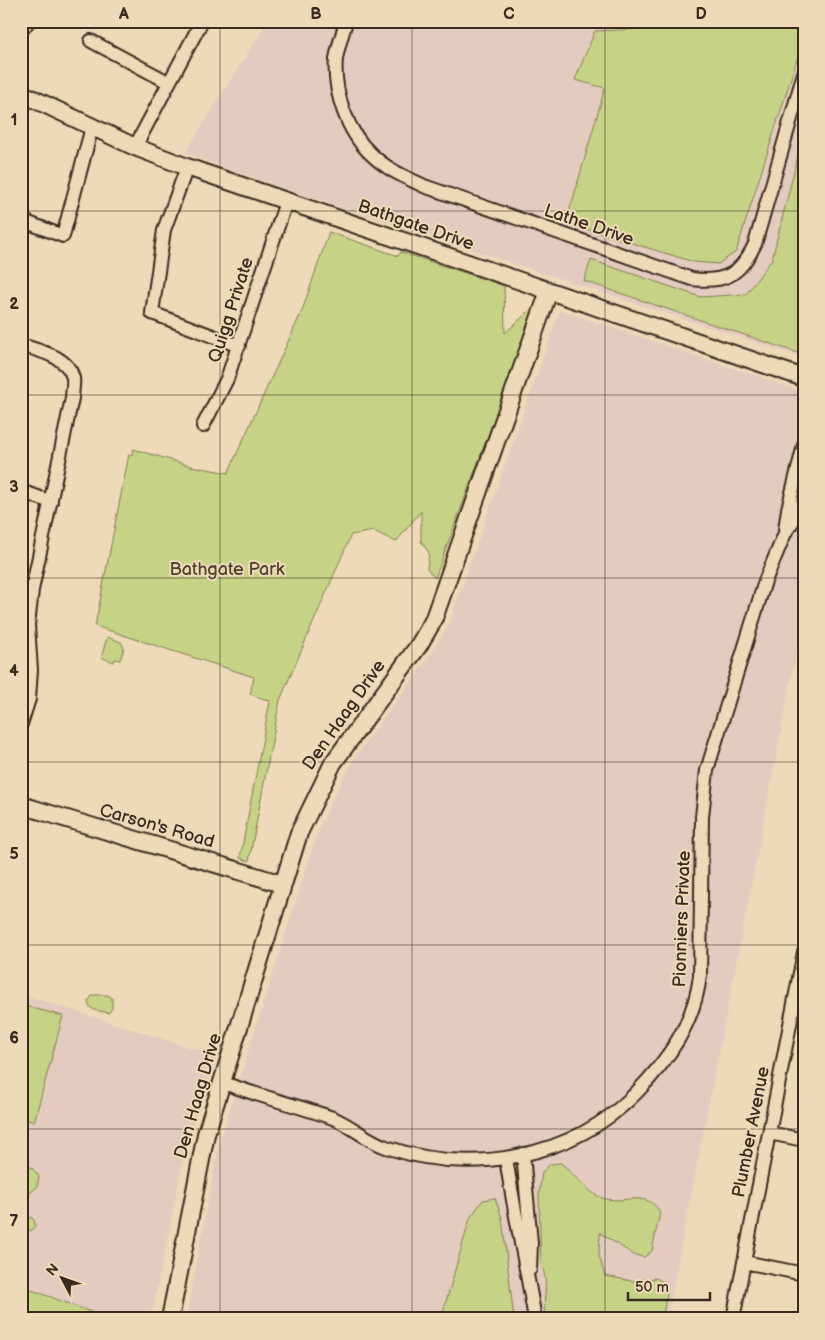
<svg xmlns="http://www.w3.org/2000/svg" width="825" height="1340" font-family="'Balsamiq Sans',sans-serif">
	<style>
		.built { fill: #e4cbc0 }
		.green { fill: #c6d386; stroke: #807e52 }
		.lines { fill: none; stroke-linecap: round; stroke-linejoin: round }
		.minor-casing { stroke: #3b2a1e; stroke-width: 16 }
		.tertiary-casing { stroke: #3b2a1e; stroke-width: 20 }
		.minor { stroke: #eed9b8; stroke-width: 12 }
		.tertiary { stroke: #eed9b8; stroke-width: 16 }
		.grid { fill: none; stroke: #3b2a1e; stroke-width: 1; stroke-opacity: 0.55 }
		.labels { text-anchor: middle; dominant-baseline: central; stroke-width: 4; stroke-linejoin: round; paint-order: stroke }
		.street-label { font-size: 18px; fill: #3b2a1e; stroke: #eed9b8 }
		.park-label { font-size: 18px; fill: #50432e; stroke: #eed9b8 }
		.neatline { fill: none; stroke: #3b2a1e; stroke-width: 2 }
		.grid-label { font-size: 16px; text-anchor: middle; font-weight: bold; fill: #3b2a1e }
	</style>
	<rect width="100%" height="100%" fill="#eed9b8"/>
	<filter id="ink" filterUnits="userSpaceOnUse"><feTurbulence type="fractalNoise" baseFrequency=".02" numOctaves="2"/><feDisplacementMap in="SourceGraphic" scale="10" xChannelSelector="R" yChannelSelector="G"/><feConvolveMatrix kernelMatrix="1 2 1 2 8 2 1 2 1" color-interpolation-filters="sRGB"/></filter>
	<g filter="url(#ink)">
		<!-- built -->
		<path class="built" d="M268 21H804V358L285 189 185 153Z
			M560 310 804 392V613L667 1319H186L219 1143 317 835 332 799 355 757 426 661 448 626Z
			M21 994 217 1056 202 1102 188 1134 151 1319H110L21 1286Z"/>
		<!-- green -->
		<path class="green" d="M676 21H804V37L736 252 718 264 694 262 566 223 605 88 575 80 595 31 665 28Z
			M804 131V355L584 281 591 260 701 297 746 294 772 259Z
			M329 232 398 256 401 252 504 286 505 333 537 304 435 578 427 569 429 553 421 541V511L396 542 374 531 351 535 280 700 249 861 240 858 270 701 250 694 254 677 95 626 129 454 132 455 133 449 191 466 228 473 302 311Z
			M107 637 121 642 124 648 120 660 115 659 114 662 103 658 102 655Z
			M93 995H108L112 998V1008L109 1013 94 1010 89 1006 88 1001Z
			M21 1005 63 1016 34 1122 21 1118Z
			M561 1163C572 1173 584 1187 596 1195 619 1209 644 1186 660 1212L652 1251 644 1257 634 1255 600 1233 599 1255 605 1276 632 1281 656 1278 665 1283 667 1293 662 1319H545C542 1300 550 1281 541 1265L539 1194 542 1173 550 1164Z
			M21 1166 31 1167 39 1176 37 1187 30 1193H21Z
			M495 1198 502 1218 514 1319H441L470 1218 483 1200Z
			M21 1224a7 7 0 1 1 14 0a7 7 0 1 1-14 0Z
			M21 1286 110 1319H21Z"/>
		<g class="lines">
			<!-- minor casing -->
			<g class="minor-casing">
				<path id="minor" d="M346 21C343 33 338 46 336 59 333 91 347 132 371 154 386 169 405 177 424 186L692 279C725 283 740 275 755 244L804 73
					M21 30 29 21
					M91 41 168 82
					M135 147 202 21
					M187 167 164 230 152 313 239 346
					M21 220 63 236 92 127
					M21 345C39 351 68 356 73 378 74 384 72 392 72 398L32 590 28 625 31 670 29 699 21 724
					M203 426 227 379 286 202
					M21 491 51 502
					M785 530 788 509 804 445
					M221 1082C258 1096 296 1105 333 1118 352 1126 366 1140 386 1147 470 1176 572 1159 636 1093 668 1060 694 1024 700 976L702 817 707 770 765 581 785 533 799 512 804 498
					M769 1133 804 1140
					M523 1154 531 1243 530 1269
					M506 1158C514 1212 526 1265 535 1319
					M744 1262 804 1274
					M733 1319 804 952"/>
			</g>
			<!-- tertiary casing -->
			<g class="tertiary-casing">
				<path id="tertiary" d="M21 93 135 147 187 167 804 378
					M21 805 282 884
					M170 1319 206 1134 299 833 333 763 419 645 433 621 549 291"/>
			</g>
			<!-- minor -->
			<use href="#minor" class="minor"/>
			<!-- tertiary -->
			<use href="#tertiary" class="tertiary"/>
		</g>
	</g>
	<!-- grid -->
	<path class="grid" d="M220 21V1319M412 21V1319M605 21V1319M21 211H804M21 395H804M21 578H804M21 762H804M21 945H804M21 1129H804"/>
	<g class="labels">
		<!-- street labels -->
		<g class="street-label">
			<text transform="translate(416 225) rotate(19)">Bathgate Drive</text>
			<text transform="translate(589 225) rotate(19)">Lathe Drive</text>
			<text transform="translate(231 310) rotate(-72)">Quigg Private</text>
			<text transform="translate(344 715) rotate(-55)">Den Haag Drive</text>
			<text transform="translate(157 826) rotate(16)">Carson's Road</text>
			<text transform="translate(682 919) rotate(-88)">Pionniers Private</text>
			<text transform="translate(198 1096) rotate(-74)">Den Haag Drive</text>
			<text transform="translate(751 1132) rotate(-79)">Plumber Avenue</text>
		</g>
		<!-- park labels -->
		<g class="park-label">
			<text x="227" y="569">Bathgate Park</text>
		</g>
	</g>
	<!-- margin -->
	<rect width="825" height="1340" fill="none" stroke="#eed9b8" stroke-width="55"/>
	<!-- north arrow -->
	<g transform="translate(62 1278) rotate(311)" stroke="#eed9b8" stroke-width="4" paint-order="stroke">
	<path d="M0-4L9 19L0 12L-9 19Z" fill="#3b2a1e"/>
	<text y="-8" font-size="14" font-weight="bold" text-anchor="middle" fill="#3b2a1e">N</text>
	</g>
	<!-- scale -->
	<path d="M628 1292v8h82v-8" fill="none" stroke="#3b2a1e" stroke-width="2.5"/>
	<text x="635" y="1292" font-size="15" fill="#3b2a1e" stroke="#eed9b8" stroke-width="4" paint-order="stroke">50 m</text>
	<rect x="28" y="28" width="770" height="1284" class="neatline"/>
	<g class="grid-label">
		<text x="124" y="19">A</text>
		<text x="316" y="19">B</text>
		<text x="509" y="19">C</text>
		<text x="701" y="19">D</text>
		<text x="14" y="125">1</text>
		<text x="14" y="309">2</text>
		<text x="14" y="492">3</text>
		<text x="14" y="676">4</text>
		<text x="14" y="859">5</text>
		<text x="14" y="1043">6</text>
		<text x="14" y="1226">7</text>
	</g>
</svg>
